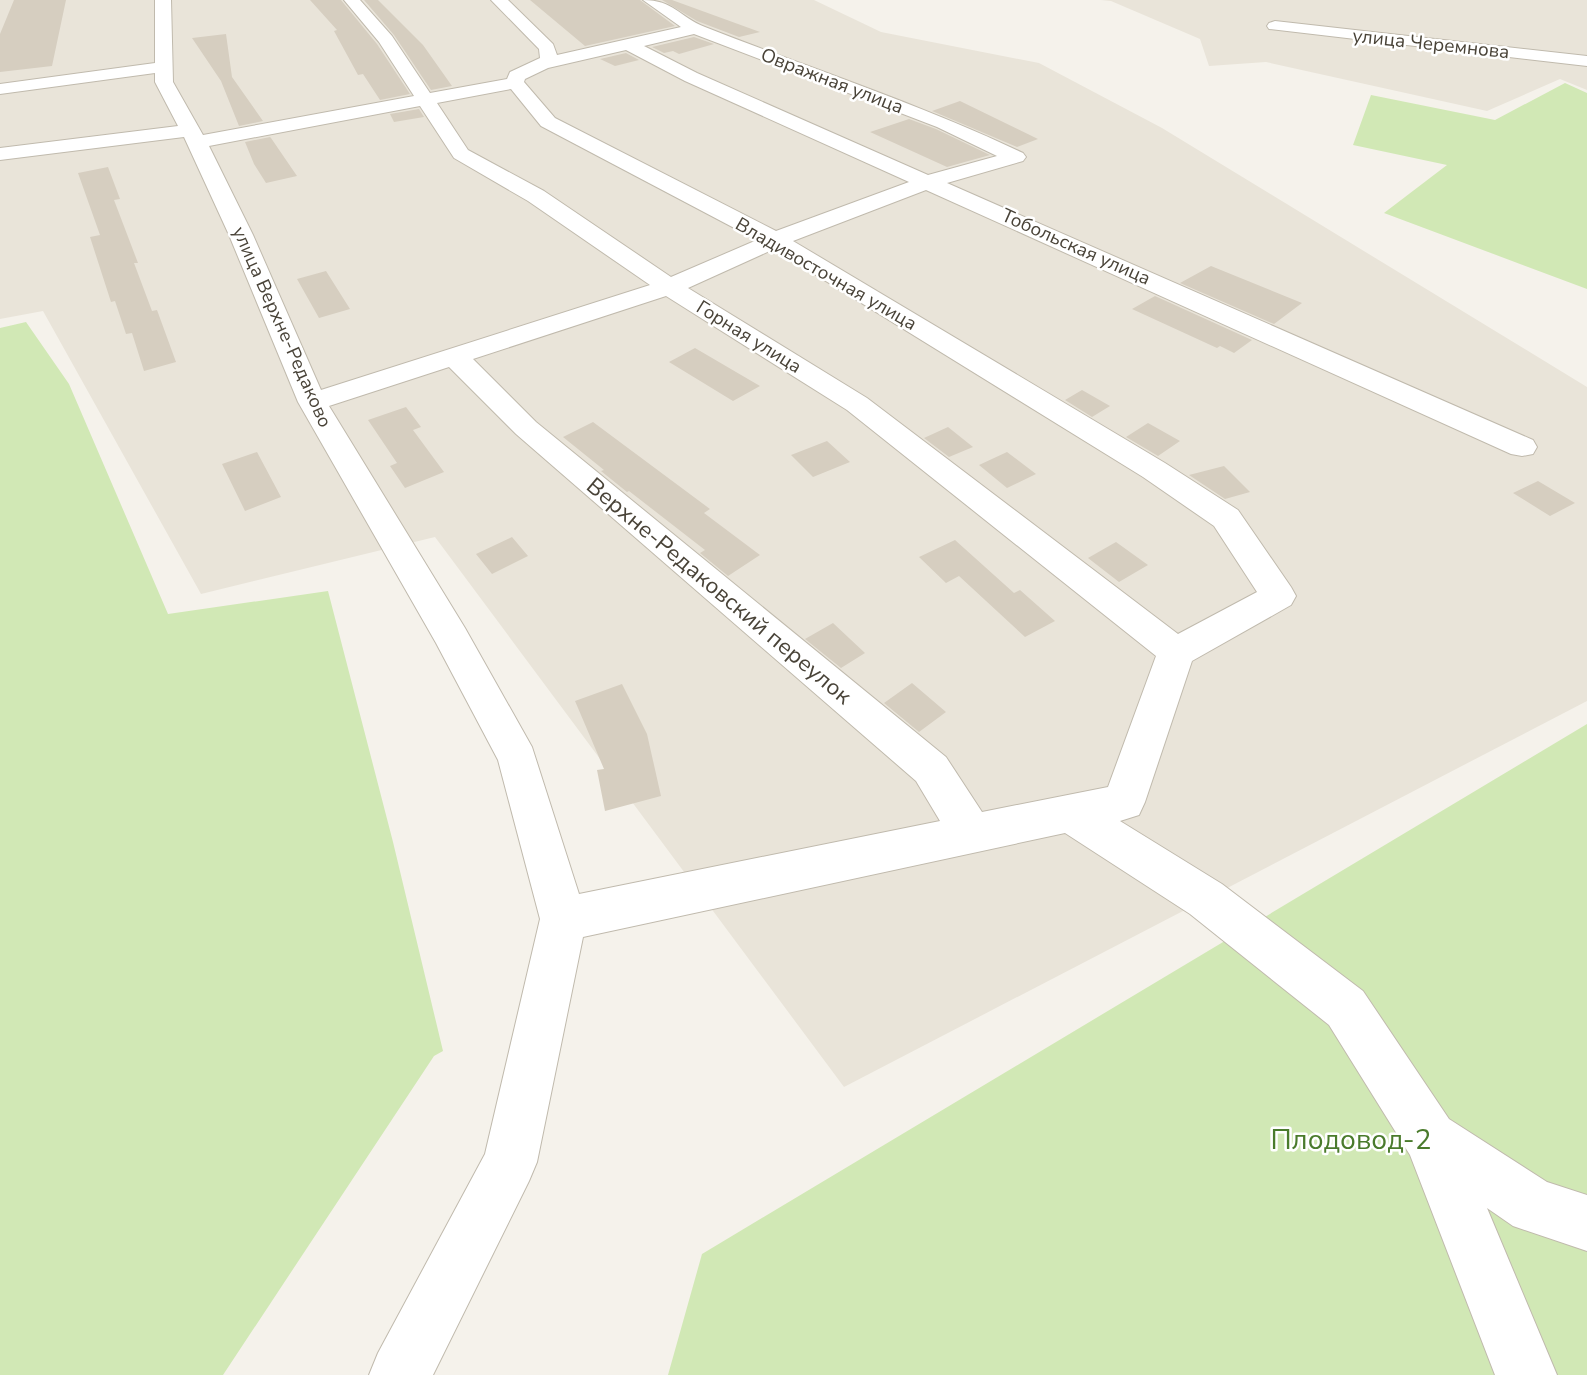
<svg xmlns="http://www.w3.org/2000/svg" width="1587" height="1375" font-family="'Nunito Sans',sans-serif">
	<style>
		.residential { fill: #e9e4d9 }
		.green { fill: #d1e8b5 }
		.building { fill: #d6cec0 }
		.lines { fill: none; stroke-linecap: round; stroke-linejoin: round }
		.minor-casing { stroke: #c0baad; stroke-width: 2 }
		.minor { fill: #fff; fill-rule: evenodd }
		.labels { text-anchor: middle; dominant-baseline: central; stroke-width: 5; stroke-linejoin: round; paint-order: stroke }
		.far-street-label { font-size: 19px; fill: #494338; stroke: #fff }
		.street-label { font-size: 23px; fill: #494338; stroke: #fff }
		.near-park-label { font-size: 28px; fill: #4a7b2c; stroke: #fff }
	</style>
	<rect width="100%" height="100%" fill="#f5f2eb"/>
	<!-- residential -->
	<path class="residential" d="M0 0H814L881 32 1039 63 1162 128 1587 387V701L844 1087 435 537 201 594 43 311 0 319Z
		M1101 0H1587V90L1560 79 1487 111 1266 62 1209 66 1200 39 1111 1Z"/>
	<!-- green -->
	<path class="green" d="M1565 83 1587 93V289L1384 213 1447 165 1353 145 1371 95 1495 120Z
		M26 322 69 384 168 614 328 591 393 842 443 1051 434 1056 223 1375H0V328Z
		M1587 724V1375H668L702 1254Z"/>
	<!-- building -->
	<path class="building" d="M14 0H66L52 66 0 72V34Z
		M310 0H341L377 44 410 94 380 100 363 74 358 75 334 31 337 30Z
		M364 0H378L423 45 452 86 431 90 394 35Z
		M530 0H640L675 26 585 46Z
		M662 0H672L760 32 739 37 697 21Z
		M226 34 232 77 263 121 239 126 221 81 192 38Z
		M694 37 714 44 679 54 673 51 664 53 652 47Z
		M626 53 639 60 615 66 600 59Z
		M960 101 1038 139 1017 147 932 111Z
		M419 109 424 117 394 122 390 114Z
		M909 119 936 129 990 155 947 167 870 132Z
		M270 137 271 138 297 176 266 183 254 164 245 142Z
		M108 167 120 199 114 200 138 263H134L152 311 157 310 176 362 144 371 132 333 126 334 115 301 111 302 90 237 100 235 78 173Z
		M1211 266 1302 303 1274 324 1180 283Z
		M326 271 350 309 319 318 297 279Z
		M1155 296 1252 340 1234 353 1220 346 1217 348 1132 309Z
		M695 348 736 372 760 386 733 401 669 362Z
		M1082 390 1110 406 1092 417 1065 400Z
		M406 407 421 427 413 430 444 472 405 488 390 466 397 463 368 420Z
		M593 422 710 509 704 513 760 555 728 576 700 553 705 550 629 491 627 492 601 471 604 470 563 437Z
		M1148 423 1180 441 1158 456 1126 437Z
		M948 427 973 447 949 457 924 438Z
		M827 441 850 462 813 477 791 455Z
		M257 452 281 497 245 511 222 464Z
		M1007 452 1036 474 1007 488 979 465Z
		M1224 466 1250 492 1225 499 1189 475Z
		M1538 481 1575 503 1550 516 1513 493Z
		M512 537 528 556 492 574 476 554Z
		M955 540 1014 593 1020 590 1055 621 1025 637 959 576 946 583 919 557Z
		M1116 542 1148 565 1119 582 1088 558Z
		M833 623 865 653 841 668 805 639Z
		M912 683 946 712 919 732 884 703Z
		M622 684 647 734 661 796 605 811 597 770 604 769 575 701Z"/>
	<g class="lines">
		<!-- minor casing -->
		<g class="minor-casing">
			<path id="minor" d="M155 0H171L173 82 203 135 414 96 379 42 344 0H360L392 36 430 93 507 79 510 72 540 58 539 49 491 0H508L553 44 557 55 681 27 643 0C674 0 679 17 705 27 812 69 920 104 1023 153L1026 157 1023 161 947 183 1533 440 1537 447 1533 454 1522 456 1511 454 926 190 793 241 1165 463 1238 510 1291 587 1296 596 1291 605 1192 661 1145 802 1139 815 1120 821 1222 884 1363 991 1449 1119 1547 1182 1587 1195V1251L1513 1226 1487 1208 1557 1375H1495L1410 1155 1329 1025 1190 914 1065 833 583 937 537 1162 529 1181 433 1375H369L378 1353 485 1154 540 919 498 760 436 643 298 402 229 235 184 137 0 160V148L178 126 155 82V73L0 94V84L155 63ZM694 34 937 127 997 156 928 175 697 73 644 46ZM626 50 685 81 909 182 776 231 555 118 524 82 525 79 548 68ZM511 89 541 126 757 240 671 277 544 191 468 150 437 103ZM420 106 454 158 528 201 650 285 321 390 253 235 209 146ZM774 249 1143 477 1214 526 1257 592 1178 634 867 398 688 288ZM666 296 847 410 1156 656 1108 787 982 812 946 757 536 422 473 359ZM449 367 516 434 916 781 940 821 579 894 532 747 465 628 329 406Z
				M1275 21 1587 56V66L1269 29 1267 26 1269 23Z"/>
		</g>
		<!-- minor -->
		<use href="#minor" class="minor"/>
	</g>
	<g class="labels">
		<!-- far-street labels -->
		<g class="far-street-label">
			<text transform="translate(1431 44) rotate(6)">улица Черемнова</text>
			<text transform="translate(832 81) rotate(21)">Овражная улица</text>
			<text transform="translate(1076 247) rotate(24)">Тобольская улица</text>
			<text transform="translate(826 274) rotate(30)">Владивосточная улица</text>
			<text transform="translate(282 327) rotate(66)">улица Верхне-Редаково</text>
			<text transform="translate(749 337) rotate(32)">Горная улица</text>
		</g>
		<!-- street labels -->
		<g class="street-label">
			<text transform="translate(719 591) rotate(40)">Верхне-Редаковский переулок</text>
		</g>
		<!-- near-park labels -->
		<g class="near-park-label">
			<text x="1351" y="1140">Плодовод-2</text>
		</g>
	</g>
</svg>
